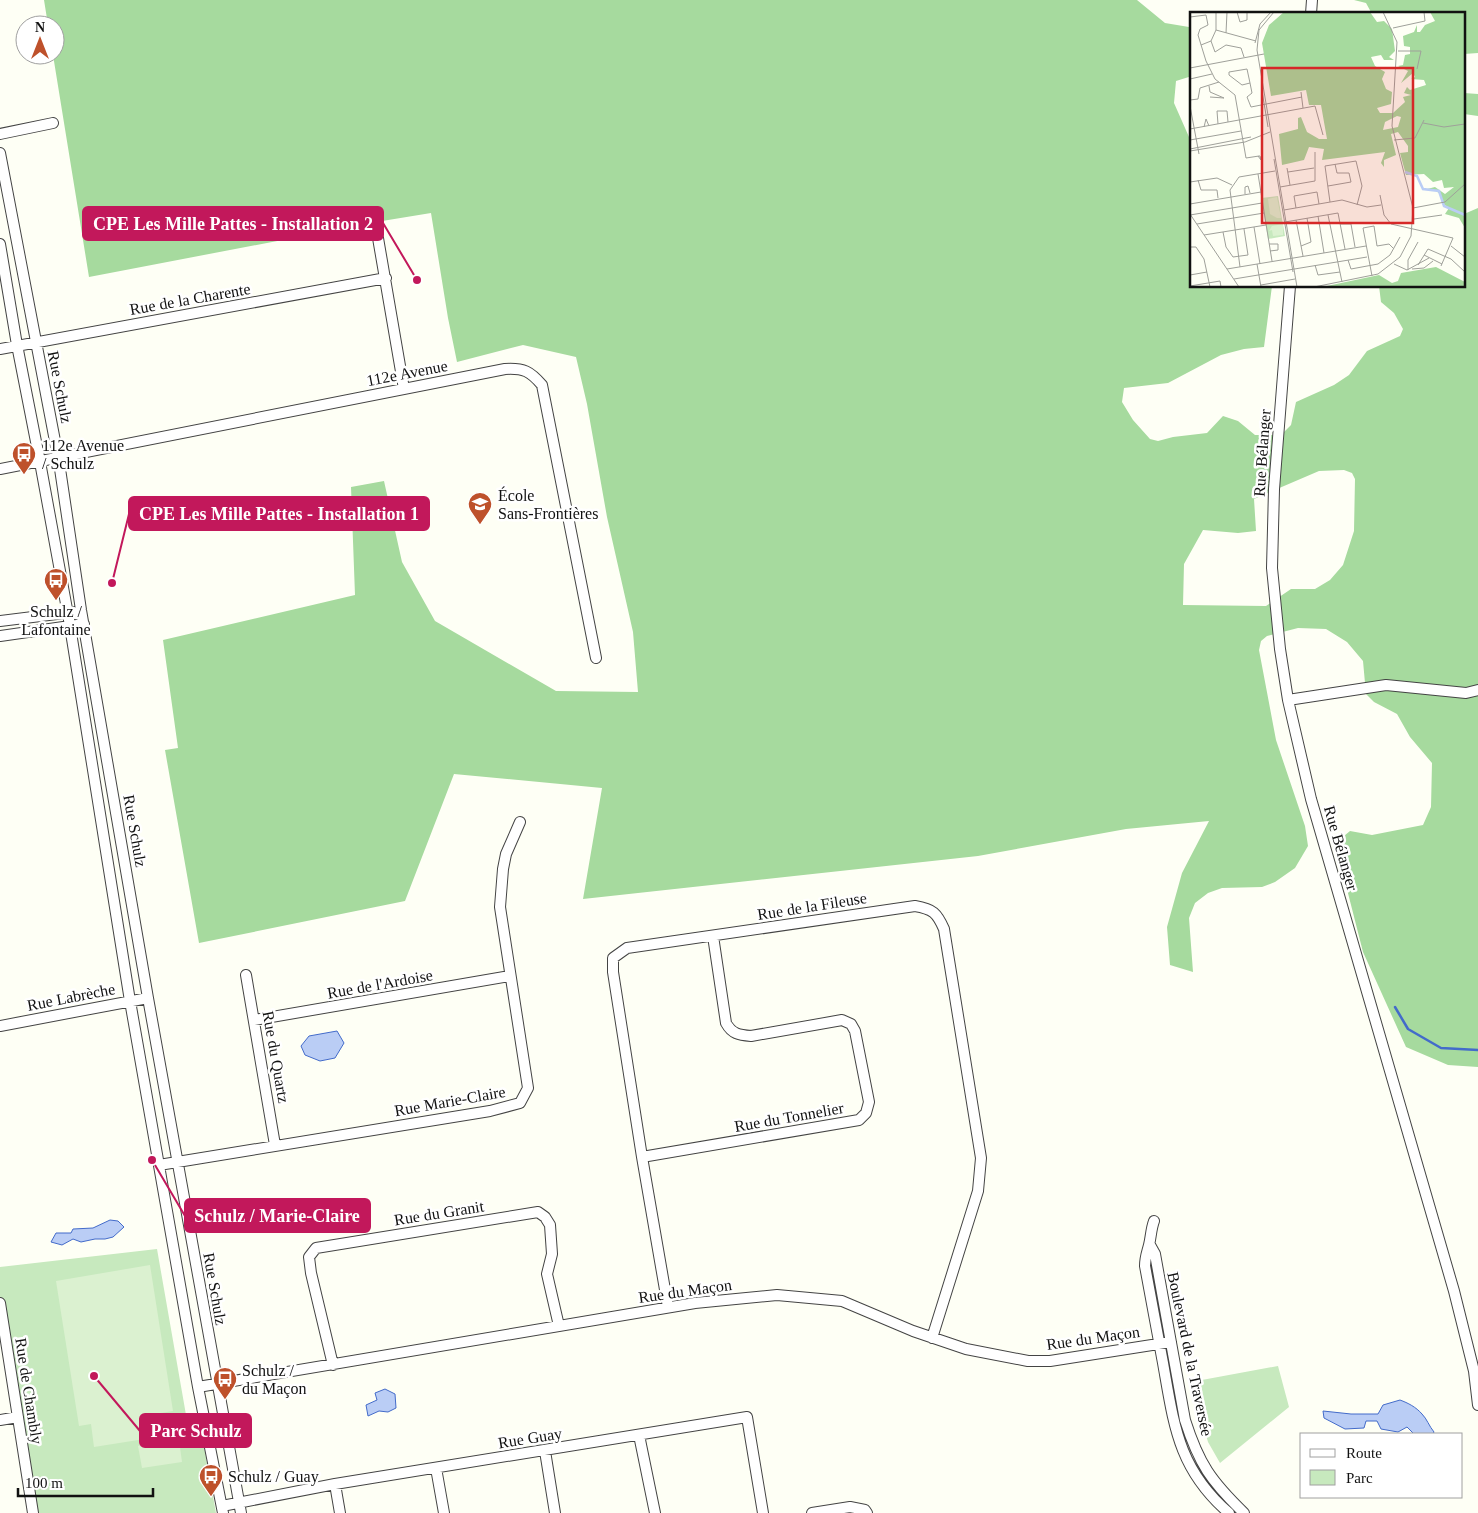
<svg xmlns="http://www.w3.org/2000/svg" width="1478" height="1513" font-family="Georgia,serif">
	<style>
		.green { fill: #c7e9be }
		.forest { fill: #a6da9e; fill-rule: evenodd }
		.pitch { fill: #dbf1d0 }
		.water { fill: #bacdf5; stroke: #436bca }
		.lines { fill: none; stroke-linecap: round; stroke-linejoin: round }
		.stream { stroke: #436bca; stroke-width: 2.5 }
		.minor-casing { stroke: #444; stroke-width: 12 }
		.minor { stroke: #fff; stroke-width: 10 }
		.labels { text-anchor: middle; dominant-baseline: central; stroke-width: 5; stroke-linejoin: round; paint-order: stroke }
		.street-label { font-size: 16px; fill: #111; stroke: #fff }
		.poi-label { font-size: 16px; fill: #111; stroke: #fff; text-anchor: start }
		.inset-river { fill: none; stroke: #bacdf5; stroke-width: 2.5 }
		.inset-road { fill: none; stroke: #9fa09a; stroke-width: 1 }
		.view { fill: #d62828; fill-opacity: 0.15; stroke: #d62828; stroke-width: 2.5 }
		.inset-edge { fill: none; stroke: #111; stroke-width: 2.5 }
		.leader { fill: none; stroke: #c2185b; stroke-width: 2 }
		.callout-dot { fill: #c2185b; stroke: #fff; stroke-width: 2 }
		.callout { fill: #c2185b; stroke: #c2185b; stroke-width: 2 }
		.callout-label { font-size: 18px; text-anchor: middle; font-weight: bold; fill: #fff }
	</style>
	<rect width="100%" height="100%" fill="#fefff5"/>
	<!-- green -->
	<path class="green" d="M157 1249 189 1432 201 1430 216 1513H30L0 1322V1267Z
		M1278 1366 1289 1407 1220 1463 1208 1442 1191 1382Z"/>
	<!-- forest -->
	<path class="forest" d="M44 0H1137L1165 23 1189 27 1192 29V76L1176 81 1174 103 1189 137 1192 139V286H1272L1264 347 1244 349 1221 355 1168 383 1124 388 1122 402 1133 420 1150 439 1158 441 1173 437 1207 433 1223 416 1238 421 1255 435H1281L1291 425 1296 402 1334 385 1349 375 1367 351 1400 336 1403 329 1394 313 1381 302 1379 286H1464V214L1478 208V1067L1448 1065 1406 1047 1363 952 1338 854V841L1350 831 1372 835 1423 825 1431 807 1432 763 1410 737 1397 714 1374 702 1366 694 1363 661 1347 642 1326 629 1298 628 1267 636 1261 641 1259 650 1276 740 1305 826 1308 846 1295 868 1275 882 1262 887 1222 888 1208 893 1195 903 1189 918 1193 972 1170 965 1167 927 1182 873 1209 821 1126 829 978 856 583 899 602 788 454 774 405 901 199 943 165 750 178 748 163 640 355 595 351 487 384 481 402 562 435 621 556 691 638 692 633 632 607 517 587 404 576 357 523 345 457 362 448 318 431 213 376 222 89 277 53 55H55V25H48ZM1344 470 1352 473 1355 479 1354 531 1343 565 1330 580 1315 589H1291L1266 606 1183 605 1184 564 1203 530 1238 533 1256 531 1254 499 1319 471Z
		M1354 0H1478V53L1464 54V14H1372L1366 3Z
		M1464 93 1478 94V116L1464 114Z"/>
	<!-- pitch -->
	<path class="pitch" d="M150 1265 173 1411 154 1414 157 1437 94 1447 91 1424 79 1426 56 1281Z
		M179 1440 182 1462 142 1468 138 1446Z"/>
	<!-- water -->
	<path class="water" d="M337 1031 344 1043 335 1058 320 1061 305 1055 301 1046 309 1036Z
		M110 1220 118 1221 124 1227 113 1237 105 1239H95L81 1242 73 1239 62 1245 51 1242 56 1233H71L73 1229 93 1228Z
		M385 1389 395 1394 396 1408 388 1412 379 1411 368 1416 366 1405 377 1400 375 1393Z
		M1400 1400C1408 1403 1416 1407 1422 1414 1427 1419 1429 1426 1434 1432L1433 1434H1414L1407 1427 1398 1432 1381 1429 1377 1421H1366L1364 1428 1345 1429 1324 1418 1323 1411 1351 1414H1378L1383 1405Z"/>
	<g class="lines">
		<!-- stream -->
		<path class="stream" d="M1395 1007 1408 1029 1441 1048 1478 1050"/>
		<!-- minor casing -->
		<g class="minor-casing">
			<path id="minor" d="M1311 14 1312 0
				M0 134 53 123
				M0 153 59 462 81 610 148 998 241 1513
				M378 238 404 389
				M0 244 17 345 40 462 69 620 130 1001 198 1387 223 1513
				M1290 286 1274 489 1272 568 1280 649 1288 700 1311 799 1454 1291 1474 1371 1478 1405
				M0 349 386 278
				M0 469 505 369C524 368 530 371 542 385L596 658
				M0 621 73 612
				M0 636 84 624
				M1288 700 1386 685 1466 693 1478 690
				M246 975 275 1145
				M254 1020 510 976
				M0 1026 148 998
				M642 1157 859 1120 866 1113 869 1102 855 1031 851 1024 842 1020 751 1036C739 1035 732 1034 726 1023L713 936
				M159 1165 490 1111 520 1103 528 1088 500 907 503 869 506 854 520 822
				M1154 1221C1151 1229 1151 1237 1149 1245 1147 1253 1145 1257 1145 1266 1151 1298 1157 1331 1163 1363 1174 1425 1178 1469 1229 1513
				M1150 1245 1155 1254 1185 1420C1199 1464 1211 1481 1244 1513
				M0 1303 33 1513
				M668 1307 642 1157 613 972V958L627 948 915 906C933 909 937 913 944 929L981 1158 978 1191 932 1338
				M333 1365 311 1273 309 1257 316 1248 538 1212 545 1217 550 1225 552 1254 547 1274 559 1326
				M198 1387 695 1303 777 1295 842 1301 913 1331 966 1349 1028 1361H1050L1171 1342
				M0 1420 18 1417
				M639 1435 655 1513
				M545 1451 555 1513
				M436 1468 444 1513
				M335 1484 340 1513
				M222 1506 335 1484 747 1417 763 1513
				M812 1513 850 1507 865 1510 867 1513"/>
		</g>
		<!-- minor -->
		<use href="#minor" class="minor"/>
	</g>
	<!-- icons -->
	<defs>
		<g id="bus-pin" transform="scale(1.25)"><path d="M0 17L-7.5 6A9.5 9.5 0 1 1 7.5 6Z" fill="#be512b" stroke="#fff"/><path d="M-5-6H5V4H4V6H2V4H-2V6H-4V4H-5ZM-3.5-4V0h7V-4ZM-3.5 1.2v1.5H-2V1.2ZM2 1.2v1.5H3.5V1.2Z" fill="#fff"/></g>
		<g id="school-pin" transform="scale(1.25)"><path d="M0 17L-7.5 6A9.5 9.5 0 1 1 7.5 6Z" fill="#be512b" stroke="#fff"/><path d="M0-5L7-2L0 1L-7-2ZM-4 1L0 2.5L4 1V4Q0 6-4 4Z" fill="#fff"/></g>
	</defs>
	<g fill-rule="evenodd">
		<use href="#bus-pin" x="24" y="454"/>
		<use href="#school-pin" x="480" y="504"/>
		<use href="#bus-pin" x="56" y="580"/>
		<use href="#bus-pin" x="225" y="1379"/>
		<use href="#bus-pin" x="211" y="1476"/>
	</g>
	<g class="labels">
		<!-- street labels -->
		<g class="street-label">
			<text transform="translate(190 299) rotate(-10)">Rue de la Charente</text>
			<text transform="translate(407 373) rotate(-11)">112e Avenue</text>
			<text transform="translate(60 387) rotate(79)">Rue Schulz</text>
			<text transform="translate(1262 453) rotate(-86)">Rue Bélanger</text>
			<text transform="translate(135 831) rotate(80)">Rue Schulz</text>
			<text transform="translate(1341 848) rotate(74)">Rue Bélanger</text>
			<text transform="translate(812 906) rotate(-9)">Rue de la Fileuse</text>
			<text transform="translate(380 984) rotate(-10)">Rue de l'Ardoise</text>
			<text transform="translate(71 997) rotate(-11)">Rue Labrèche</text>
			<text transform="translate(276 1057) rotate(80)">Rue du Quartz</text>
			<text transform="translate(450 1101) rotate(-10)">Rue Marie-Claire</text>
			<text transform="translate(789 1117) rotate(-10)">Rue du Tonnelier</text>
			<text transform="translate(439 1213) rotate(-9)">Rue du Granit</text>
			<text transform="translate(215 1289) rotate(80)">Rue Schulz</text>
			<text transform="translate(685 1291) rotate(-8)">Rue du Maçon</text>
			<text transform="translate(1093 1338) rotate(-8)">Rue du Maçon</text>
			<text transform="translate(1190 1354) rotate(78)">Boulevard de la Traversée</text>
			<text transform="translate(29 1391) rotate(81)">Rue de Chambly</text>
			<text transform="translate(530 1438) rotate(-9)">Rue Guay</text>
		</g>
		<!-- poi labels -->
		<g class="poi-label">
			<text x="42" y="445">112e Avenue<tspan x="42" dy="18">/ Schulz</tspan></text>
			<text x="498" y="495">École<tspan x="498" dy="18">Sans-Frontières</tspan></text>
			<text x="56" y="611" text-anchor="middle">Schulz /<tspan x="56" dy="18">Lafontaine</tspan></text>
			<text x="242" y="1370">Schulz /<tspan x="242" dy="18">du Maçon</tspan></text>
			<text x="228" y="1476">Schulz / Guay</text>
		</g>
	</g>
	<!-- overview -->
	<g transform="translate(1190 12)">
		<rect width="275" height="275" fill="#fefff5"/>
		<path d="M88 184 95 224 78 227 71 186Z" fill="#c7e9be"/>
		<path d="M94 0H180L187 10 194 9 202 17 205 39 199 45 204 48H194L191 43 181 45 185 54 195 60 192 67 196 77 202 80 201 92 187 96 190 101H203L215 90 213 85 221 83 214 81 217 75 220 78 236 73 234 68 221 67 225 65 223 61 211 71 218 59 208 54 213 53 215 43 220 42V35L214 34 213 24 224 20 227 13V20H230L235 13 245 9 240 0H275V216L269 206 255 202 259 196 252 191 251 183 245 178H233L245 175 255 182 264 175 254 176 252 168 243 170 234 162 216 163 210 141 218 140V134L208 120 201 122 206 143 194 148V155L191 151 195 140 132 148 134 137 119 135 114 148 92 153 89 122 108 117V106L111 105 117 120 129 127H137L131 93H119L116 78 81 84 72 31 79 13ZM207 104 211 105 208 115 193 118 195 110ZM246 255 275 270V275L137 274 189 263 202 271 208 269 211 261Z" fill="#a6da9e" fill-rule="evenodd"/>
		<path d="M87 185 91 206H87L80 202 78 187ZM93 212V223L83 224 82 218 79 219 82 214Z" fill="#dbf1d0"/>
		<path class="inset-river" d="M215 160 227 164 233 177 249 179 254 194 275 203"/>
		<path class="inset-road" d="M47 0 50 10 57 8V0M84 0 69 18 67 38 107 275M0 5 16 3 18 13 10 17 8 23 16 49 25 67 45 83 56 146 69 144H70L71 148 68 144M203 16 235 9 234 0M26 18 66 29M36 21 37 0M21 29 25 40 36 33 51 36 54 45M65 31 70 12 81 0M11 33 21 29 26 18V0M208 39H231L227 57M0 56 74 42M57 57 60 71 52 73 39 63V60ZM0 67 22 62M60 71 62 81 57 85 61 95 112 85M19 74 20 80 34 86 20 85M72 79 78 115M111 80 113 96M0 88 8 87 10 76 29 70M0 94 9 142M233 111 254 115 275 112M28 112 27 99H37L38 110M14 115 16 107 19 114M0 117 125 94 133 123M0 128 51 119M204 128 225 126 234 108M0 137 61 125M0 139 55 130 80 120M84 147 103 260M97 156 100 173M98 160 124 156M68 162 82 249M8 168 11 178H27L28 186M0 170 27 166 42 173M138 174 161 170 159 161H147L145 152M90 175 125 169V140M55 182V175L58 174 60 181M190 183 194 203 201 212 263 226 251 254M140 190 135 154 166 149 172 174 167 193M0 192 71 180M106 196 104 184 127 180 129 192M223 196 255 190 275 172M94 198 152 188 177 195 191 193M0 202 49 275M0 203 72 191M138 203 152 270M128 204 134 241M224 207 252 203M106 208 113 244M95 210 148 201 155 237M7 212 74 201M150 212H161L165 235M64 215 70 252M33 220 36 235 43 245 58 243 54 217M14 223 76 213M79 232H88V238L80 239M111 234 121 230 117 206M261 234 275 245M0 235H6L14 247 20 275M234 243 252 252M158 248 161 257 188 252 200 243 210 225M67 252 71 275M204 252 217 258 239 246M125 253 128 263 150 260M228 253 238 237 261 247 275 260M50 255 40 178 49 165 85 159M37 257 176 234M222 257 234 256 243 249M218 258V248L228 230M0 263 17 260M182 264 173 216 184 214 187 234 199 232 204 237M44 267 177 245M71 273 105 267M0 274 30 269 31 275M124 275 188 262 210 245 221 224 223 196 202 114 207 30 193 0"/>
		<path class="view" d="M72 56H223V211H72Z"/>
		<rect width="275" height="275" class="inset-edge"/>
	</g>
	<!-- callouts -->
	<path class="leader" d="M417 280L383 223M112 583L129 514M152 1160L185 1216M94 1376L140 1431"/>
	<g class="callout-dot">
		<circle cx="417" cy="280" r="5"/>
		<circle cx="112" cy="583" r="5"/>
		<circle cx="152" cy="1160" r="5"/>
		<circle cx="94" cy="1376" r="5"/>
	</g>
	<g class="callout">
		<rect x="83" y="207" width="300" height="33" rx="5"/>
		<rect x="129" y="497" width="300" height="33" rx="5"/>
		<rect x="185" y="1199" width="185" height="33" rx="5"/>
		<rect x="140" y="1414" width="111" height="33" rx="5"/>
	</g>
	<g class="callout-label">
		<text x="233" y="230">CPE Les Mille Pattes - Installation 2</text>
		<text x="279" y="520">CPE Les Mille Pattes - Installation 1</text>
		<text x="277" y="1222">Schulz / Marie-Claire</text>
		<text x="196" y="1437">Parc Schulz</text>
	</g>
	<!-- legend -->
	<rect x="1300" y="1433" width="162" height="65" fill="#ffffff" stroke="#a0a0a0"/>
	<rect x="1310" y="1449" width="25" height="8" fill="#ffffff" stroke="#a0a0a0"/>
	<text x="1346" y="1458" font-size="15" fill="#111111">Route</text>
	<rect x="1310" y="1470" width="25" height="15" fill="#c7e9be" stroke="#a0a0a0"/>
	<text x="1346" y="1483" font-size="15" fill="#111111">Parc</text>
	<!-- north arrow -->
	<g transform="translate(40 40)"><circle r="24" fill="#ffffff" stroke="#a0a0a0"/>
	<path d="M0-4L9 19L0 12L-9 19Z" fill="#be512b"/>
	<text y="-8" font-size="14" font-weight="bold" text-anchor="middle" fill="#111111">N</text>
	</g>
	<!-- scale -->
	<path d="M18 1488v8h135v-8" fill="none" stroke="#111111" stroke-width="2.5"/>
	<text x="25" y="1488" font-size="15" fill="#111111" stroke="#ffffff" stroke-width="4" paint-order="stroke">100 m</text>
</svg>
